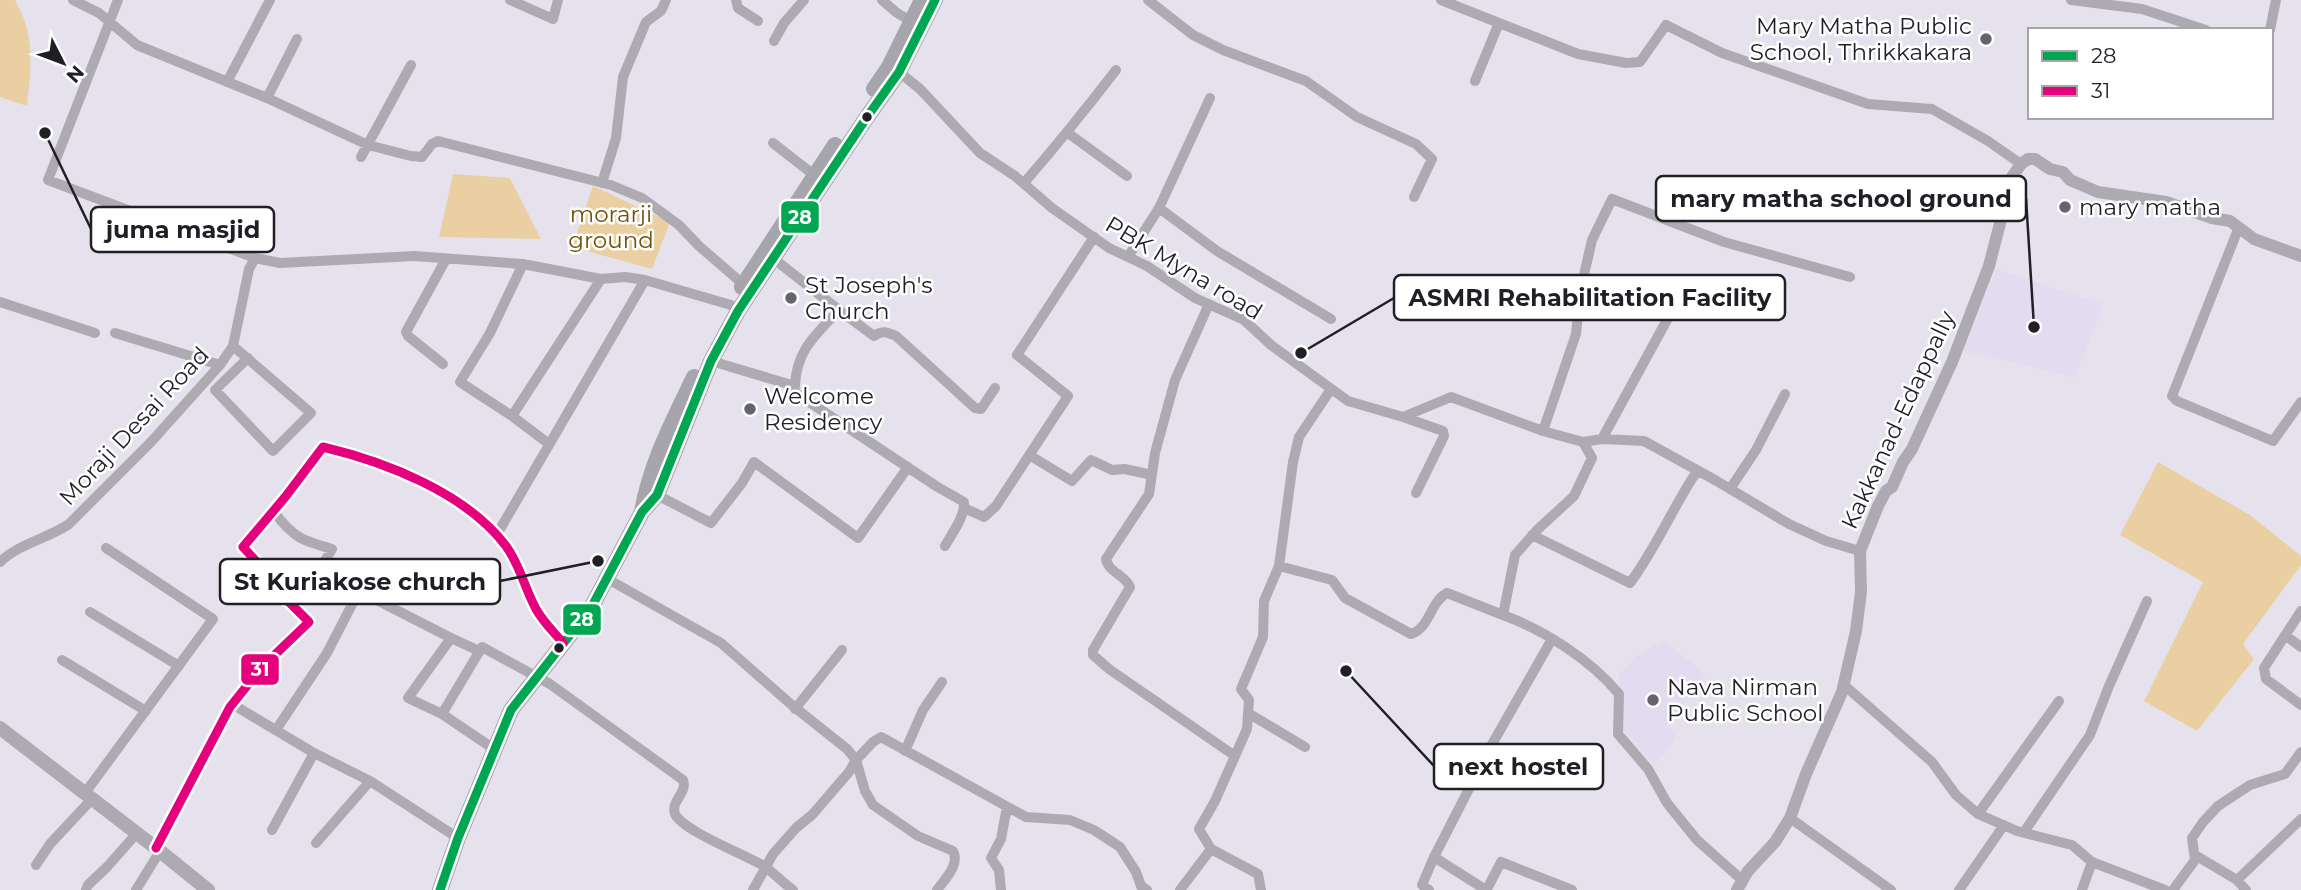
<svg xmlns="http://www.w3.org/2000/svg" width="2301" height="890" font-family="Montserrat,sans-serif">
	<style>
		.built { fill: #e3dbef }
		.green { fill: #eacfa3 }
		.lines { fill: none; stroke-linecap: round; stroke-linejoin: round }
		.minor { stroke: #adabb1; stroke-width: 10 }
		.tertiary { stroke: #adabb1; stroke-width: 12 }
		.secondary { stroke: #adabb1; stroke-width: 14 }
		.primary { stroke: #a6a5ab; stroke-width: 16 }
		.bus-1-casing { stroke: #fff; stroke-width: 14 }
		.bus-2-casing { stroke: #fff; stroke-width: 14 }
		.bus-1 { stroke: #00a651; stroke-width: 9 }
		.bus-2 { stroke: #e5007d; stroke-width: 9 }
		.poi-dot { fill: #66636c; stroke: #fff; stroke-width: 2.5 }
		.bus-dot { fill: #211e26; stroke: #fff; stroke-width: 2.5 }
		.labels { text-anchor: middle; dominant-baseline: central; stroke-width: 5; stroke-linejoin: round; paint-order: stroke }
		.poi-label { font-size: 23px; fill: #211e26; stroke: #fff; text-anchor: start }
		.park-label { font-size: 23px; fill: #715107; stroke: #fff }
		.street-label { font-size: 23px; fill: #211e26; stroke: #fff }
		.leader { fill: none; stroke: #211e26; stroke-width: 2.5 }
		.callout-dot { fill: #211e26; stroke: #fff; stroke-width: 2.5 }
		.callout { fill: #fff; stroke: #211e26; stroke-width: 2.5 }
		.callout-label { font-size: 24px; text-anchor: middle; font-weight: bold; fill: #211e26 }
		.line-badge { stroke: #fff; stroke-width: 2.5 }
		.badge-label { font-size: 19px; text-anchor: middle; font-weight: bold; fill: #fff }
	</style>
	<rect width="100%" height="100%" fill="#e6e2ed"/>
	<!-- built -->
	<path class="built" d="M1996 269 2104 304 2075 378 1963 351Z
		M1664 640 1705 674 1668 725 1676 737 1668 751 1653 765 1621 727 1619 674 1635 657Z"/>
	<!-- green -->
	<path class="green" d="M0 0H15C36 37 31 65 27 106L0 97Z
		M453 174 510 178 541 239 439 237Z
		M593 186 670 222 652 269 572 247Z
		M2158 462 2250 515 2301 556V565L2243 644 2254 659 2197 731 2144 701 2203 582 2120 535Z"/>
	<g class="lines">
		<!-- minor -->
		<path class="minor" d="M73 0 99 13 137 45 267 98 368 145 411 156 422 157 432 144 438 141 611 185 642 198 679 225 699 246 743 284
			M118 0 48 180 255 258
			M510 0 553 19 558 0
			M736 0 738 8 758 21
			M882 0 897 13 911 21
			M1148 0 1193 35 1223 50 1306 81 1357 117 1416 144 1432 159 1414 197
			M1441 0 1578 54 1626 63 1640 62 1666 25 1722 53 1868 104 1932 109 1988 141 2021 164
			M2071 0 2142 9 2206 30
			M2270 30 2276 0
			M774 41 784 23 804 0
			M899 72 920 89 980 153 1015 176 1052 208 1109 248 1147 266 1195 298 1244 320 1271 345 1348 401 1403 417 1451 397 1543 431 1583 442 1602 439 1644 441 1715 480 1789 524 1826 541 1860 551
			M1475 81 1499 23
			M227 82 270 0
			M267 98 297 39
			M1068 133 1127 176
			M773 143 814 175
			M361 157 411 65
			M602 183 616 138 623 77 646 22 661 11 666 0
			M1024 183C1056 146 1086 109 1116 70
			M1159 208 1217 251 1331 319
			M2239 227 2172 396 2177 401 2273 441 2301 402
			M1128 257 1159 208 1210 98
			M774 259 839 310
			M1580 292 1668 318 1602 439
			M0 302 95 333
			M1209 304 1175 380 1155 453 1149 494 1106 559C1108 572 1125 575 1130 587L1093 650V655L1109 669 1235 756
			M1668 318 1683 288
			M115 333 220 365
			M233 346 311 413 273 451 215 390 248 358
			M711 361 795 386 794 392 936 486 964 502C965 517 952 533 945 546
			M443 364 408 336 406 332 446 259
			M795 386C796 351 816 334 839 310L874 336C882 330 887 332 896 336L975 408 981 409 995 388
			M512 416 460 382 490 333 523 264
			M1403 417 1443 431 1444 436 1416 493
			M1543 431 1576 334 1580 292 1592 240 1612 199 1724 242 1850 277
			M1583 442 1592 458 1574 496 1537 530 1515 555 1503 615C1544 630 1591 660 1619 694L1618 734 1648 769 1667 803 1697 840 1742 880
			M549 444 512 416 601 279
			M1029 455 1072 481 1091 460 1112 470 1125 469 1152 475
			M1730 489 1756 450 1785 394
			M657 495 711 523 742 483 754 462 858 538 908 467
			M964 508 984 517 996 506 1068 396 1017 355 1094 237
			M274 512C294 538 301 540 332 549L317 574 356 588
			M1532 535 1630 583C1656 548 1673 507 1697 471
			M496 536 645 280
			M0 562C20 543 47 539 69 524L151 442 220 365 233 346 249 269 255 258 280 263 414 256 523 264 601 279 625 277 645 280 731 305
			M1279 566 1332 580 1345 598 1411 634C1430 628 1430 602 1447 593L1503 615
			M606 578 721 643 793 706 847 749 856 760 865 791 873 805 918 836 953 851C960 865 945 879 937 890
			M2301 611 2264 668 2266 679 2301 705
			M90 612 179 666
			M2285 635 2301 647
			M451 638 479 651
			M62 660 146 711
			M1844 685 1932 762 1956 795 1978 814 2017 831 2072 845 2092 862 2165 890
			M232 704 314 753 370 781 458 838
			M795 709 842 650
			M1248 713 1305 747
			M442 714 482 647 550 684 683 780C688 793 670 801 675 814 683 831 746 855 764 866 774 873 783 883 793 890
			M276 730 327 653 359 591 451 638 408 698 442 714 494 749
			M905 751 923 710 942 682
			M85 793 213 619 106 548
			M1978 814 2059 701
			M1790 818 1891 890
			M272 830 314 753
			M2024 832 2090 735 2109 686 2147 601
			M316 843 370 781
			M156 848 230 707 263 666 309 622 290 603 278 595 265 571 243 547 286 496 323 447C386 462 466 493 506 546 520 565 525 589 536 609 543 622 554 632 563 643
			M1211 849 1258 874 1261 890
			M2195 855 2237 880
			M36 865 50 844 92 799
			M1487 889 1501 862 1572 890
			M86 890 88 885 107 867 137 833
			M136 890 160 851
			M753 890 773 854 796 828 812 815 849 772 856 760 873 742 881 737 1026 817 1070 820 1094 830 1120 847 1136 872 1141 886 1147 890
			M1001 890 999 870 991 858 1001 839 1007 807
			M1180 890 1211 849 1199 829 1215 801 1247 729 1249 700 1241 689 1263 637 1264 601 1279 566 1293 462 1299 437 1331 389
			M1429 890 1422 885 1434 857
			M1486 890 1434 857 1491 746 1552 639
			M1959 890 2004 825
			M2082 890 2092 862
			M2173 890 2195 860 2192 838 2203 822 2218 806 2250 785 2285 774 2301 752
			M2246 890 2237 880 2301 819"/>
		<!-- tertiary -->
		<path class="tertiary" d="M1737 890 1748 871 1775 842 1790 818 1806 774 1842 692 1856 631 1861 592 1860 551 1878 506 1886 491 1892 487 1903 462 1912 449 1952 362 1989 266 2012 177 2021 164 2028 159H2035L2050 169 2063 172 2070 180 2098 192 2166 202 2212 218 2230 221 2254 239 2301 256"/>
		<!-- secondary -->
		<path class="secondary" d="M0 728 156 848 208 890"/>
		<!-- primary -->
		<path class="primary" d="M874 89 889 67 922 0
			M742 287 835 145
			M642 512C650 464 673 421 694 377
			M440 890 458 838 511 710 591 608 642 512 657 495 711 361 738 311 867 117 899 72 935 0"/>
		<!-- bus-1 casing -->
		<g class="bus-1-casing">
			<path id="bus-1" d="M440 890 458 838 511 710 591 608 642 512 657 495 711 361 738 311 867 117 899 72 935 0"/>
		</g>
		<!-- bus-2 casing -->
		<g class="bus-2-casing">
			<path id="bus-2" d="M156 848 230 707 263 666 309 622 290 603 278 595 265 571 243 547 286 496 323 447C386 462 466 493 506 546 520 565 525 589 536 609 543 622 554 632 563 643"/>
		</g>
		<!-- bus-1 -->
		<use href="#bus-1" class="bus-1"/>
		<!-- bus-2 -->
		<use href="#bus-2" class="bus-2"/>
	</g>
	<!-- markers -->
	<g class="poi-dot">
		<circle cx="1986" cy="39" r="7"/>
		<circle cx="2065" cy="207" r="7"/>
		<circle cx="791" cy="298" r="7"/>
		<circle cx="750" cy="409" r="7"/>
		<circle cx="1653" cy="700" r="7"/>
	</g>
	<g class="bus-dot">
		<circle cx="867" cy="117" r="6"/>
		<circle cx="559" cy="648" r="6"/>
	</g>
	<g class="labels">
		<!-- poi labels -->
		<g class="poi-label">
			<text x="1972" y="26" text-anchor="end">Mary Matha Public<tspan x="1972" dy="26">School, Thrikkakara</tspan></text>
			<text x="2079" y="207">mary matha</text>
			<text x="805" y="285">St Joseph's<tspan x="805" dy="26">Church</tspan></text>
			<text x="764" y="396">Welcome<tspan x="764" dy="26">Residency</tspan></text>
			<text x="1667" y="687">Nava Nirman<tspan x="1667" dy="26">Public School</tspan></text>
		</g>
		<!-- park labels -->
		<g class="park-label">
			<text x="611" y="214">morarji<tspan x="611" dy="26">ground</tspan></text>
		</g>
		<!-- street labels -->
		<g class="street-label">
			<text transform="translate(1184 268) rotate(31)">PBK Myna road</text>
			<text transform="translate(1898 420) rotate(-65)">Kakkanad-Edappally</text>
			<text transform="translate(134 426) rotate(-47)">Moraji Desai Road</text>
		</g>
	</g>
	<!-- callouts -->
	<path class="leader" d="M2034 327L2026 198M45 133L91 229M1301 353L1394 298M598 561L500 581M1346 671L1434 766"/>
	<g class="callout-dot">
		<circle cx="2034" cy="327" r="7"/>
		<circle cx="45" cy="133" r="7"/>
		<circle cx="1301" cy="353" r="7"/>
		<circle cx="598" cy="561" r="7"/>
		<circle cx="1346" cy="671" r="7"/>
	</g>
	<g class="callout">
		<rect x="1656" y="176" width="370" height="45" rx="7"/>
		<rect x="91" y="207" width="183" height="45" rx="7"/>
		<rect x="1394" y="275" width="391" height="45" rx="7"/>
		<rect x="220" y="559" width="280" height="45" rx="7"/>
		<rect x="1434" y="744" width="169" height="45" rx="7"/>
	</g>
	<g class="callout-label">
		<text x="1841" y="207">mary matha school ground</text>
		<text x="183" y="238">juma masjid</text>
		<text x="1590" y="306">ASMRI Rehabilitation Facility</text>
		<text x="360" y="590">St Kuriakose church</text>
		<text x="1518" y="775">next hostel</text>
	</g>
	<g class="line-badge">
		<rect x="780" y="200" width="40" height="34" rx="7" fill="#00a651"/>
		<rect x="562" y="603" width="40" height="33" rx="7" fill="#00a651"/>
		<rect x="240" y="653" width="40" height="33" rx="7" fill="#e5007d"/>
	</g>
	<g class="badge-label">
		<text x="800" y="224">28</text>
		<text x="582" y="626">28</text>
		<text x="260" y="676">31</text>
	</g>
	<!-- legend -->
	<rect x="2028" y="28" width="245" height="91" fill="#ffffff" stroke="#a6a5a8" stroke-width="2"/>
	<rect x="2042" y="51" width="35" height="10" fill="#00a651" stroke="#a6a5a8" stroke-width="2"/>
	<text x="2091" y="63" font-size="21" fill="#211e26">28</text>
	<rect x="2042" y="86" width="35" height="10" fill="#e5007d" stroke="#a6a5a8" stroke-width="2"/>
	<text x="2091" y="98" font-size="21" fill="#211e26">31</text>
	<!-- north arrow -->
	<g transform="translate(63 63) rotate(132)" stroke="#ffffff" stroke-width="5" paint-order="stroke">
	<path d="M0-5L12 26L0 18L-12 26Z" fill="#211e26"/>
	<text y="-10" font-size="19" font-weight="bold" text-anchor="middle" fill="#211e26">N</text>
	</g>
</svg>
